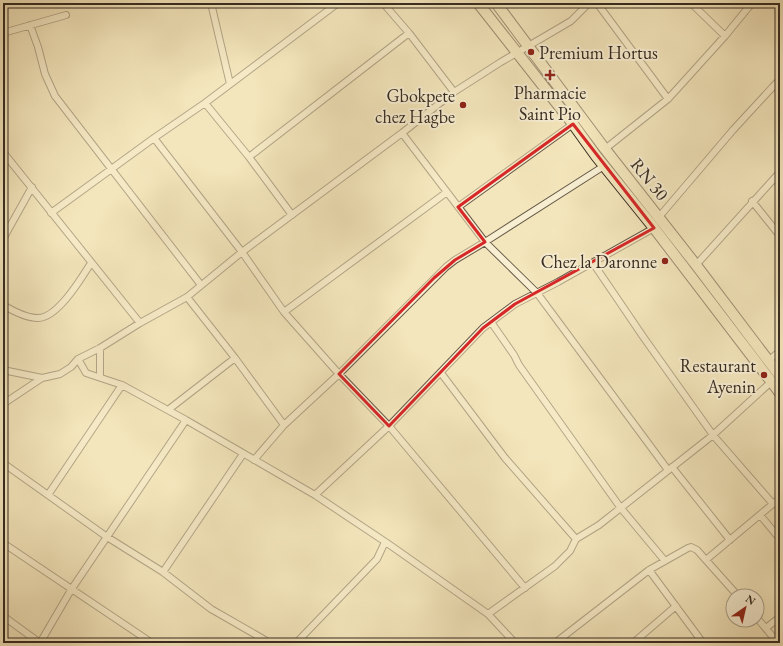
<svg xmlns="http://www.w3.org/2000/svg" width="783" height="646" font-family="'EB Garamond',serif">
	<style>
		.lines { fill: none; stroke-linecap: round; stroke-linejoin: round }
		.street-casing { stroke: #665a48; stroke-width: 8 }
		.primary-casing { stroke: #362b21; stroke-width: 12 }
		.street { stroke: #f8efd3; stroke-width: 6 }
		.primary { stroke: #f4e6bc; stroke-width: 10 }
		.marked { fill: none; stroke: #d62828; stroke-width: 3; stroke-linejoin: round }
		.poi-dot { fill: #8f2418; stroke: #f8efd3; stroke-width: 1.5 }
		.labels { text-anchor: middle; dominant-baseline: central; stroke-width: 4; stroke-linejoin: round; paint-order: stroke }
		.poi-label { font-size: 18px; fill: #362b21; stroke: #f8efd3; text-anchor: end }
		.street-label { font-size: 18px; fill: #362b21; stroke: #f8efd3 }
	</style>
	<rect width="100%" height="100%" fill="#f4e6bc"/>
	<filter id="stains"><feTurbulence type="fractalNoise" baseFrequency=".005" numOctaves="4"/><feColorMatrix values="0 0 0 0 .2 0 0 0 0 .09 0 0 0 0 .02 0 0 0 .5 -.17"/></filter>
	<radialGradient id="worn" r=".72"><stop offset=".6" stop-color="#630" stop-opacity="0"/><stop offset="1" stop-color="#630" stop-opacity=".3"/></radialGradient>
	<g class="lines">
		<!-- street casing -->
		<g class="street-casing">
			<path id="street" d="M211 3 230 84
				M383 3 409 33 454 92
				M597 3 668 99
				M691 3 725 36
				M30 25 38 47 45 74 55 96 201 285
				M3 33 66 15
				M205 103 249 157 292 215
				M402 133 485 242 537 293 668 470
				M154 138 242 252 284 312 339 374 389 426 525 588
				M605 149 668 99 725 36 752 3
				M3 152 140 323
				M249 157 409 33
				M752 201 780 236
				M458 207 573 124
				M51 213 154 138 205 103 338 3
				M659 217 733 130 780 79
				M3 239 32 187
				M593 263 644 338 713 435 773 504
				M696 265 780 172
				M187 297 235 358 284 425
				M3 305C13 311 26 318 38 318 58 318 82 277 91 263
				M284 312 447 192
				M491 322 514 355 519 365 620 507 665 561
				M78 359 86 373 122 385 186 420 315 495 387 543 488 614 515 643
				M768 361 780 351
				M3 370 42 378
				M441 373 505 458 576 539
				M100 377V348
				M3 404 42 378 60 374 71 367 78 359 100 348 140 323 187 297 242 252 402 133 454 92 501 62 571 21 589 3
				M168 410 235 358
				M254 460 284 425 339 374 446 267 455 260 485 242 604 166
				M3 463 107 537 163 572 211 609 265 640 268 643
				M672 467 730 540
				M48 495 122 385
				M315 495 389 426 483 328 515 304 558 282 654 228
				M760 515 780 539
				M3 543 152 643
				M707 559 780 498
				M649 570 703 643
				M163 572 243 454
				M488 614 555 566 570 551 576 539 599 525 713 435 771 382
				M3 616 40 643 71 590 186 420
				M757 618 778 643
				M766 628 780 617
				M296 643 377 559 385 542
				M555 643 649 570 688 548 691 547 697 550 738 596
				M633 643 676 606"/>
		</g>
		<!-- primary casing -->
		<g class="primary-casing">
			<path id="primary" d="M478 3 573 124 596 156 654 228 780 393
				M496 3 605 149 696 265 780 376"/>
		</g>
		<!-- street -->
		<use href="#street" class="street"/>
		<!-- primary -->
		<use href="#primary" class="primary"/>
	</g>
	<!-- marked area -->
	<path d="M0 0H783V646H0ZM573 124 654 228 515 304 483 328 389 426 339 374 434 278 455 260 485 242 458 207Z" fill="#f4e6bc" fill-opacity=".55" fill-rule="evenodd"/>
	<path class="marked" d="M573 124 654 228 515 304 483 328 389 426 339 374 434 278 455 260 485 242 458 207Z"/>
	<!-- markers -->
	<g class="poi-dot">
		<circle cx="531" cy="52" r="4"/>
		<path d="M548 69h4v4h4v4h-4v4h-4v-4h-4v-4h4z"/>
		<circle cx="463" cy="105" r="4"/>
		<circle cx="665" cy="261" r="4"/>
		<circle cx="764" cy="375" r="4"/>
	</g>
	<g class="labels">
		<!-- poi labels -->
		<g class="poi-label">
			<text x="539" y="52" text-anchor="start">Premium Hortus</text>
			<text x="550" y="92" text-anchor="middle">Pharmacie<tspan x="550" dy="21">Saint Pio</tspan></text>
			<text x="455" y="95">Gbokpete<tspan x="455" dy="21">chez Hagbe</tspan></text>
			<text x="657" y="261">Chez la Daronne</text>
			<text x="756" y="365">Restaurant<tspan x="756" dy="21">Ayenin</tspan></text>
		</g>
		<!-- street labels -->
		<g class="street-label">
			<text transform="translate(650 179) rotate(51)">RN 30</text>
		</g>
	</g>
	<!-- margin -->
	<rect width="783" height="646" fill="none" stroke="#f4e6bc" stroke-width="16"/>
	<rect x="4" y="4" width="775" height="638" fill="none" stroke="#362b21" stroke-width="2"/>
	<rect x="8" y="8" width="767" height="630" fill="none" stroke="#362b21"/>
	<!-- north arrow -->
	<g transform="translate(745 608) rotate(34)"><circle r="19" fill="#f8efd3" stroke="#aaa18c"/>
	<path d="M0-3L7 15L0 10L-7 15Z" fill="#8f2418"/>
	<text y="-6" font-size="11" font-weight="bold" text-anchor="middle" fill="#362b21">N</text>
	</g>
	<rect width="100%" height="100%" filter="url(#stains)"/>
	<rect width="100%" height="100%" fill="url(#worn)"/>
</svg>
